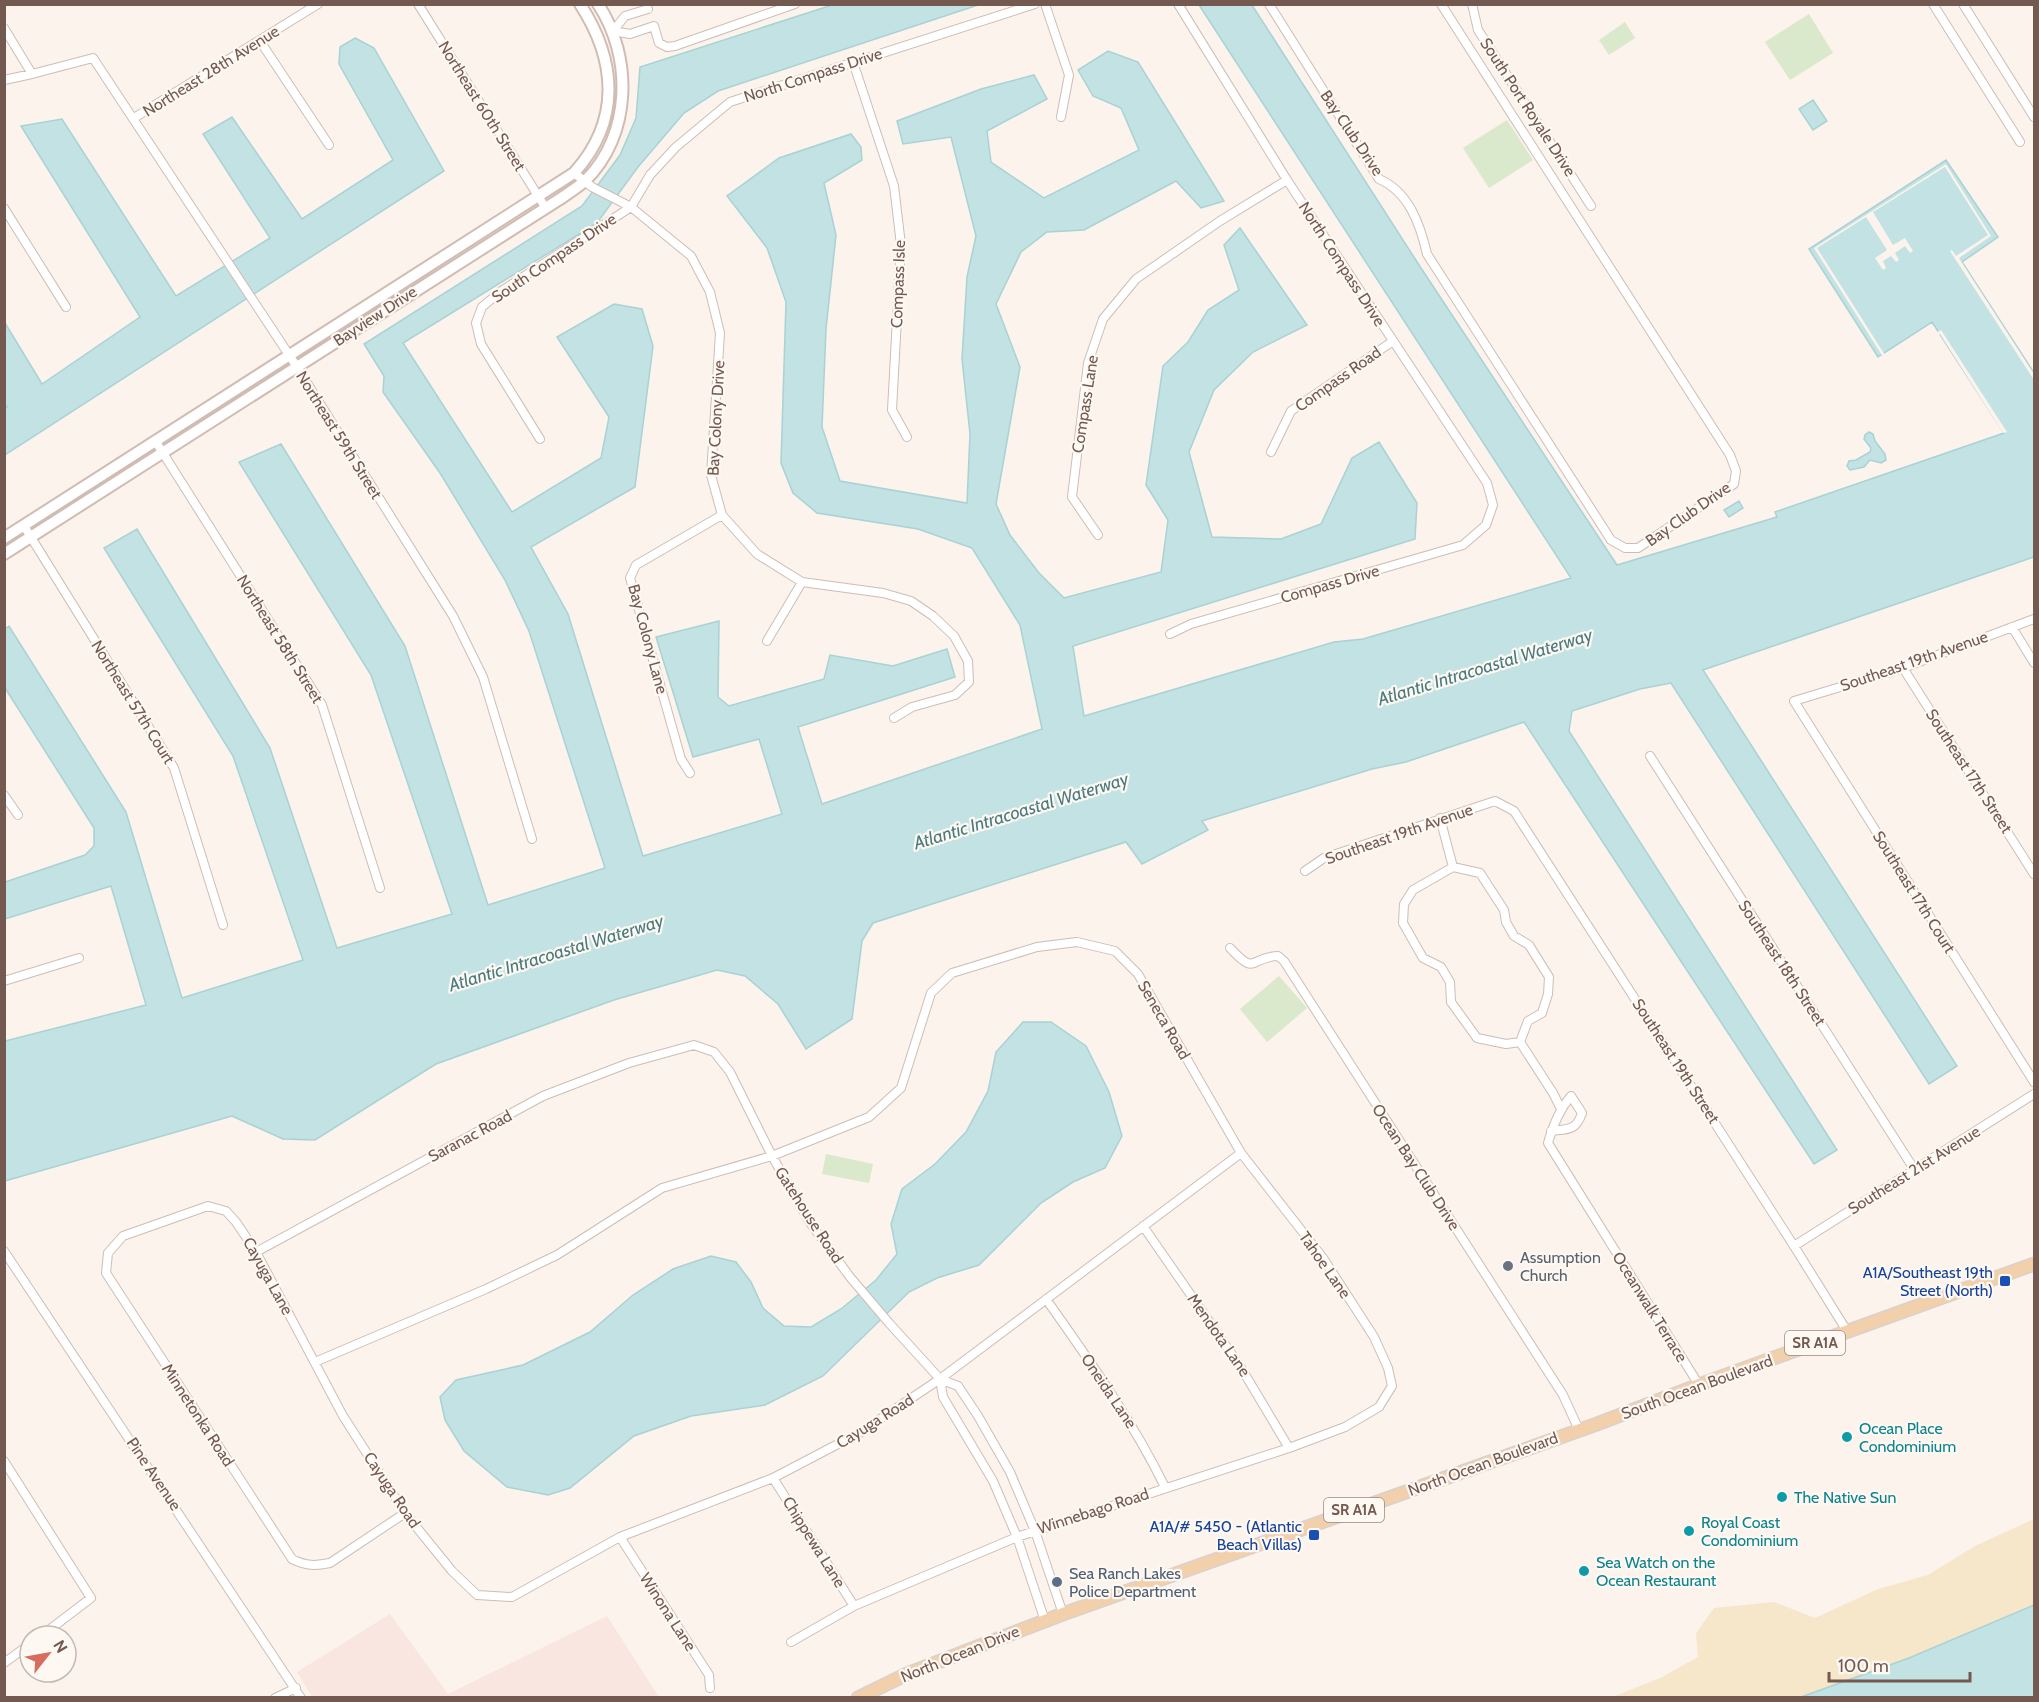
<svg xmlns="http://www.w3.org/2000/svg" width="2039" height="1702" font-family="Cabin,sans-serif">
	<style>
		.commercial { fill: #fae6e1 }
		.green { fill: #dae8cb }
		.sand { fill: #f6e7cb }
		.water { fill: #c2e2e3; stroke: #a9d2d4; stroke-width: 1.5 }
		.pier { fill: #fbf3ec }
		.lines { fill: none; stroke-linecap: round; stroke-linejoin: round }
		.street-casing { stroke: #cebdb5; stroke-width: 10 }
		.secondary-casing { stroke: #d1bcb3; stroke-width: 14 }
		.primary-casing { stroke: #d8d1ce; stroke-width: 15 }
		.street { stroke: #fff; stroke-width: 8 }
		.secondary { stroke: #fff; stroke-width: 10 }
		.primary { stroke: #f2d0ac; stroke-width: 12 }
		.worship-dot { fill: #6b7280; stroke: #fdf8f2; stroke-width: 2 }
		.transit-dot { fill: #1a4fb4; stroke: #fdf8f2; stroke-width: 2 }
		.culture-dot { fill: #0f9aa8; stroke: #fdf8f2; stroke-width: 2 }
		.service-dot { fill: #5c6f8a; stroke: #fdf8f2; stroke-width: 2 }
		.labels { text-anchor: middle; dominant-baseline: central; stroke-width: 4.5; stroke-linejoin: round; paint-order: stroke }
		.shield { fill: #fdf8f2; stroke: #9d8981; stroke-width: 1.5 }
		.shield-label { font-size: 15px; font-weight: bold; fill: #745951 }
		.street-label { font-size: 16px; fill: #745951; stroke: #fdf8f2 }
		.worship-label { font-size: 16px; fill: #5b616d; stroke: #fdf8f2; text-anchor: start }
		.transit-label { font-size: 16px; fill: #164399; stroke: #fdf8f2; text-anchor: end }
		.culture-label { font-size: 16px; fill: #0d838f; stroke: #fdf8f2; text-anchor: start }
		.service-label { font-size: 16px; fill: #4e5e75; stroke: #fdf8f2; text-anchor: start }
		.water-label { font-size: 18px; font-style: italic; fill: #497b7e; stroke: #fdf8f2 }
	</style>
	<rect width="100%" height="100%" fill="#fbf3ec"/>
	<!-- commercial -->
	<path class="commercial" d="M390 1614 448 1694 607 1616 659 1697H312L297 1672Z"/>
	<!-- green -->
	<path class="green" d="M1809 14 1833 53 1790 80 1765 42Z
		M1625 22 1635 38 1609 55 1599 40Z
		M1507 120 1533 160 1489 188 1463 148Z
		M1279 976 1307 1008 1267 1042 1240 1009Z
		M826 1154 873 1164 869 1183 822 1174Z"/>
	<!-- sand -->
	<path class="sand" d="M2034 1519V1605L1909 1658 1801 1697 1610 1698 1660 1678 1698 1657 1696 1633 1714 1608 1774 1602 1815 1618 1878 1589 1928 1575 1975 1546Z"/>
	<!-- water -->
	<path class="water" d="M832 5H978L718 91 684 113 638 167 597 223 403 343 512 512 601 458 609 417 557 337 614 304 642 309 653 346 635 487 531 547 568 614 643 856 782 814 759 739 693 757 656 637 719 621 718 697 729 706 824 679 830 655 893 666 947 649 955 677 798 727 822 804 1042 729 1020 625 972 548 918 529 817 513 793 493 781 463 786 302 767 248 727 196 779 158 851 134 861 147 862 160 824 183 836 235 826 329 822 427 840 481 967 503 970 434 962 359 967 277 976 236 951 137 903 144 897 121 981 89 1034 75 1047 99 987 131 991 162 1044 198 1139 150 1121 108 1093 96 1078 70 1108 51 1138 62 1224 201 1201 208 1176 181 1084 230 1047 232 1021 252 996 304 1020 367 996 504 1010 535 1039 573 1064 598 1161 572 1168 520 1146 485 1163 366 1188 342 1208 310 1239 290 1224 245 1240 228 1307 325 1253 352 1214 390 1189 452 1212 537 1281 539 1321 524 1352 458 1379 442 1417 503 1415 539 1073 646 1084 716 1334 642 1363 639 1571 578 1199 5H1252L1421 268 1617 565 1777 517 1775 512 2004 433 1932 322 1878 357 1809 249 1946 160 1998 237 1962 262 2034 373V557L1703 670 1957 1066 1929 1084 1671 683 1640 689 1572 711 1569 731 1837 1150 1814 1164 1524 722 1406 762 1372 769 1202 821 1208 830 1142 864 1126 842 873 923 862 941 852 1019 806 1049 778 1004 745 976 717 970 614 1000 436 1064 315 1140 283 1139 232 1116 5 1181V1041L146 1005 111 886 5 919V882L85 855 94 846V828L5 688V629L9 626 126 812 182 998 303 960 233 756 104 548 137 529 270 748 337 948 452 914 371 675 239 462 281 444 405 646 488 905 605 868 529 631 505 580 440 473 383 392 384 376 364 344 582 206 620 155 636 118 640 67Z
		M355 38 374 48 444 171 5 455 4 408 7 407 4 403 5 323 42 384 140 317 21 126 62 119 176 296 270 238 203 134 232 117 302 219 393 160 339 64 340 47Z
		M1813 100 1827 121 1813 130 1799 109Z
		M1869 432 1873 434 1875 441 1885 454 1886 460 1881 463 1870 460 1864 467 1850 470 1847 466 1849 461 1856 460 1870 452 1871 448 1864 439 1865 435Z
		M1739 501 1743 508 1729 517 1724 510Z
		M1023 1022H1051L1086 1046 1109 1092 1122 1136 1105 1168 1073 1182 1041 1203 979 1265 937 1278 909 1292 823 1376 765 1405 691 1416 634 1436 570 1488 548 1495 507 1487 464 1451 445 1420 440 1397 456 1380 523 1365 590 1332 633 1295 673 1269 711 1256 736 1262 751 1282 763 1308 784 1326 811 1327 841 1309 876 1280 897 1254 891 1224 902 1189 935 1164 966 1132 988 1091 996 1052Z
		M2034 1605V1697H1801L1909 1658Z"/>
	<!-- pier -->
	<path class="pier" d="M1946 164 1991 236 1959 258 2034 374V380L1950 251 1952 250 1956 256 1988 235 1945 167 1873 212 1893 245 1905 238 1913 251 1910 253 1905 246 1895 253 1899 260 1896 262 1891 256 1883 261 1886 268 1883 270 1875 258 1887 250 1866 217 1817 248 1885 355 1883 357 1814 248Z
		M1941 330 2007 432 2003 433 1940 334 1938 335 1936 333Z"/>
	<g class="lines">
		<!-- street casing -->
		<g class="street-casing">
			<path id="street" d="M418 4 545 207
				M1045 4 1069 75 1061 117
				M1269 4 1379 179C1409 192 1420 224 1427 254L1611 540 1625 548H1638L1734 484 1736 471 1730 455 1441 4
				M1472 4 1478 30 1591 206
				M1933 4 2020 142
				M1963 4 2034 117
				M648 9 625 16 613 31 630 34 654 26 659 43 667 47 675 46 795 4
				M4 28 32 74
				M260 41 329 145
				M853 62 894 186 901 245 892 410 907 437
				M4 80 32 74 93 58 297 367 453 616 483 677 532 839
				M134 118 318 4
				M574 173 592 187 631 207 691 256 710 292 720 333 711 475 722 515 757 554 802 582 883 593 911 601 933 616 954 636 968 661 969 682 955 695 912 707 894 718
				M4 208 66 307
				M540 439 481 344 476 323 482 307 500 292 631 207 650 175 676 147 730 102 1035 4
				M156 442 322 705 380 888
				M1271 452 1291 411 1393 341
				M24 526 174 768 223 925
				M1098 535 1072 497 1088 363 1103 319 1136 279 1220 221 1287 180
				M2034 619 1903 668 1794 701 2034 1082
				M2012 627 2034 663
				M1170 634 1191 624 1463 545 1486 525 1493 505 1487 483 1287 180 1178 4
				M767 641 802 582
				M1903 668 2034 874
				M1650 756 1914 1169
				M690 773 681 759 630 578 636 565 722 515
				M4 795 18 815
				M1440 818 1453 867 1480 873 1504 910 1506 922 1514 936 1529 945 1549 977 1548 994 1542 1013 1528 1021 1520 1042
				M1453 867 1413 890 1404 904 1403 923 1423 958 1441 967 1450 982 1451 1002 1477 1038 1506 1044 1520 1042
				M1305 871 1324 858 1495 801 1514 811 1794 1246 1847 1331
				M1230 948C1257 977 1249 957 1278 956L1284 961 1563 1395 1579 1430
				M4 981 79 958
				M1520 1042 1553 1093 1561 1109
				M1551 1131C1568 1129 1576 1131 1582 1113L1571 1096C1559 1110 1553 1125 1548 1143L1699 1385
				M1143 1226 1240 1366 1289 1448
				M1794 1246 2034 1094
				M4 1251 301 1698
				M256 1252 543 1096 629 1063 694 1045 714 1052 730 1072 772 1156 811 1224 850 1277 889 1323 940 1379 958 1386 978 1416 1010 1472 1035 1531 1063 1614
				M1046 1299C1089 1360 1132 1420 1165 1487
				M315 1362 486 1289 557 1255 662 1188 772 1156 869 1117 901 1088 931 993 952 973 1037 947 1077 942 1115 951 1138 974 1241 1153 1323 1258 1374 1337 1388 1368 1392 1386 1379 1407 1345 1427 1289 1448 1017 1537 854 1606 791 1642
				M940 1379 943 1397 993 1481 1017 1537 1045 1621
				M4 1461 91 1598 41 1636
				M773 1478 854 1606
				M405 1513 330 1563C315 1566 306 1566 292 1559L106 1273 108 1253 123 1236 208 1206 226 1211 236 1222 256 1252 343 1416 405 1513 452 1571 477 1595 512 1597 620 1537 773 1478 861 1432 940 1379 1241 1153
				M620 1537 709 1675 710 1688
				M4 1663 30 1644
				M275 1698 296 1688"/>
		</g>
		<!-- secondary casing -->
		<g class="secondary-casing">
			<path id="secondary" d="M4 538 574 173C621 121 617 61 580 4
				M4 554 563 197C570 192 578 187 585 181 632 135 633 57 598 4"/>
		</g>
		<!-- primary casing -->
		<g class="primary-casing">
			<path id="primary" d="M858 1698 907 1674 1063 1614 1597 1424 1699 1385 2034 1264"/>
		</g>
		<!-- street -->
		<use href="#street" class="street"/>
		<!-- secondary -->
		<use href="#secondary" class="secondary"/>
		<!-- primary -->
		<use href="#primary" class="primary"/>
	</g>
	<!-- markers -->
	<circle class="worship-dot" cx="1508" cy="1266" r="6"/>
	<g class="transit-dot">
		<rect x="1999" y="1275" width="12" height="12" rx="3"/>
		<rect x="1308" y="1529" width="12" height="12" rx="3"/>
	</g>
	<g class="culture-dot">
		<circle cx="1847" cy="1437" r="6"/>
		<circle cx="1782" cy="1497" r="6"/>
		<circle cx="1689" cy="1531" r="6"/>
		<circle cx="1584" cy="1571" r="6"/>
	</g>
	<circle class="service-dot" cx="1057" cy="1582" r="6"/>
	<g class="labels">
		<!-- shield labels -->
		<g class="shield">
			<rect x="1785" y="1331" width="60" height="24" rx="4.5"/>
			<rect x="1324" y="1498" width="60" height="24" rx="4.5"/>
		</g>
		<g class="shield-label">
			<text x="1815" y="1343">SR A1A</text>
			<text x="1354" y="1510">SR A1A</text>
		</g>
		<!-- street labels -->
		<g class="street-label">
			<text transform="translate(211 71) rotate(-32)">Northeast 28th Avenue</text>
			<text transform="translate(813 75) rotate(-18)">North Compass Drive</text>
			<text transform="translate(482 106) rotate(58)">Northeast 60th Street</text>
			<text transform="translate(1528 107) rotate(57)">South Port Royale Drive</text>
			<text transform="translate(1352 133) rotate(56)">Bay Club Drive</text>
			<text transform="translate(554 258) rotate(-34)">South Compass Drive</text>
			<text transform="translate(1342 264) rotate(57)">North Compass Drive</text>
			<text transform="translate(898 284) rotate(-88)">Compass Isle</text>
			<text transform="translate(375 316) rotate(-33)">Bayview Drive</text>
			<text transform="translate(1338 379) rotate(-35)">Compass Road</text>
			<text transform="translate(1085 404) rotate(-81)">Compass Lane</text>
			<text transform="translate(716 418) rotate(-87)">Bay Colony Drive</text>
			<text transform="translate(339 435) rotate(58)">Northeast 59th Street</text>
			<text transform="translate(1688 514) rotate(-35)">Bay Club Drive</text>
			<text transform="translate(1330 584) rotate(-16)">Compass Drive</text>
			<text transform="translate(280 639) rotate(58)">Northeast 58th Street</text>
			<text transform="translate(648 639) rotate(75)">Bay Colony Lane</text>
			<text transform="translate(1914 661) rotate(-19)">Southeast 19th Avenue</text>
			<text transform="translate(133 702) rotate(58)">Northeast 57th Court</text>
			<text transform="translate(1969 771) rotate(57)">Southeast 17th Street</text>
			<text transform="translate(1399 834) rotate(-19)">Southeast 19th Avenue</text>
			<text transform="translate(1914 892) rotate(58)">Southeast 17th Court</text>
			<text transform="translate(1782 963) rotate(57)">Southeast 18th Street</text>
			<text transform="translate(1164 1020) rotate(60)">Seneca Road</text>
			<text transform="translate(1676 1061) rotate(57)">Southeast 19th Street</text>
			<text transform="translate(470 1136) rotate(-28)">Saranac Road</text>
			<text transform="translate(1416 1167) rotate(57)">Ocean Bay Club Drive</text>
			<text transform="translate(1914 1170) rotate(-32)">Southeast 21st Avenue</text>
			<text transform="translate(809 1215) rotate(57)">Gatehouse Road</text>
			<text transform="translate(1325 1265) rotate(55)">Tahoe Lane</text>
			<text transform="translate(268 1276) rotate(61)">Cayuga Lane</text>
			<text transform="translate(1650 1307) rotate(58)">Oceanwalk Terrace</text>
			<text transform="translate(1219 1335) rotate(55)">Mendota Lane</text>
			<text transform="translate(1697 1387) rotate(-20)">South Ocean Boulevard</text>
			<text transform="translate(1109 1391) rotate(56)">Oneida Lane</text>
			<text transform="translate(198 1415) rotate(57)">Minnetonka Road</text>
			<text transform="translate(875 1421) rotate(-32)">Cayuga Road</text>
			<text transform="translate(1483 1464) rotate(-20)">North Ocean Boulevard</text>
			<text transform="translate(154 1474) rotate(56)">Pine Avenue</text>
			<text transform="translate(392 1490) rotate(56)">Cayuga Road</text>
			<text transform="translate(1093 1511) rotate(-18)">Winnebago Road</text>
			<text transform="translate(814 1542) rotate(58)">Chippewa Lane</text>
			<text transform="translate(668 1612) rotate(57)">Winona Lane</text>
			<text transform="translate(960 1654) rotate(-22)">North Ocean Drive</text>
		</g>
		<!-- worship labels -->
		<g class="worship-label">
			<text x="1520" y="1257">Assumption<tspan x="1520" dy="18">Church</tspan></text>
		</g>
		<!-- transit labels -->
		<g class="transit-label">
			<text x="1993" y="1272">A1A/Southeast 19th<tspan x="1993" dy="18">Street (North)</tspan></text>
			<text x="1302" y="1526">A1A/# 5450 - (Atlantic<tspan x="1302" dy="18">Beach Villas)</tspan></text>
		</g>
		<!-- culture labels -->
		<g class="culture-label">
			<text x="1859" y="1428">Ocean Place<tspan x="1859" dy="18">Condominium</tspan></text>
			<text x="1794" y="1497">The Native Sun</text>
			<text x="1701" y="1522">Royal Coast<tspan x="1701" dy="18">Condominium</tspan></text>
			<text x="1596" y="1562">Sea Watch on the<tspan x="1596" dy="18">Ocean Restaurant</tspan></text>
		</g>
		<!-- service labels -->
		<g class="service-label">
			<text x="1069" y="1573">Sea Ranch Lakes<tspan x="1069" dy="18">Police Department</tspan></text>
		</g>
		<!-- water labels -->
		<g class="water-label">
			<text transform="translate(1485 667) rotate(-17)">Atlantic Intracoastal Waterway</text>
			<text transform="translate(1021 811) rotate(-17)">Atlantic Intracoastal Waterway</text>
			<text transform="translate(556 953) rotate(-17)">Atlantic Intracoastal Waterway</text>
		</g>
	</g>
	<!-- border -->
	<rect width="2039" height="1702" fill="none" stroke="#745951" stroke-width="12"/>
	<!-- north arrow -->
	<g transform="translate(48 1654) rotate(59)"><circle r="28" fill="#fdf8f2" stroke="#c6b8b2" stroke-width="1.5"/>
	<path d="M0-4.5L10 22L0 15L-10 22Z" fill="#d76c5f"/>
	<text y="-9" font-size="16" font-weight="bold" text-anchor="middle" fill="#745951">N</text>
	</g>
	<!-- scale -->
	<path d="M1829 1672v9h141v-9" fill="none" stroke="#745951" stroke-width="3"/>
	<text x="1838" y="1672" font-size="18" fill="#745951" stroke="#fdf8f2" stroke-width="4.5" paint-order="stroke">100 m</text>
</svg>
